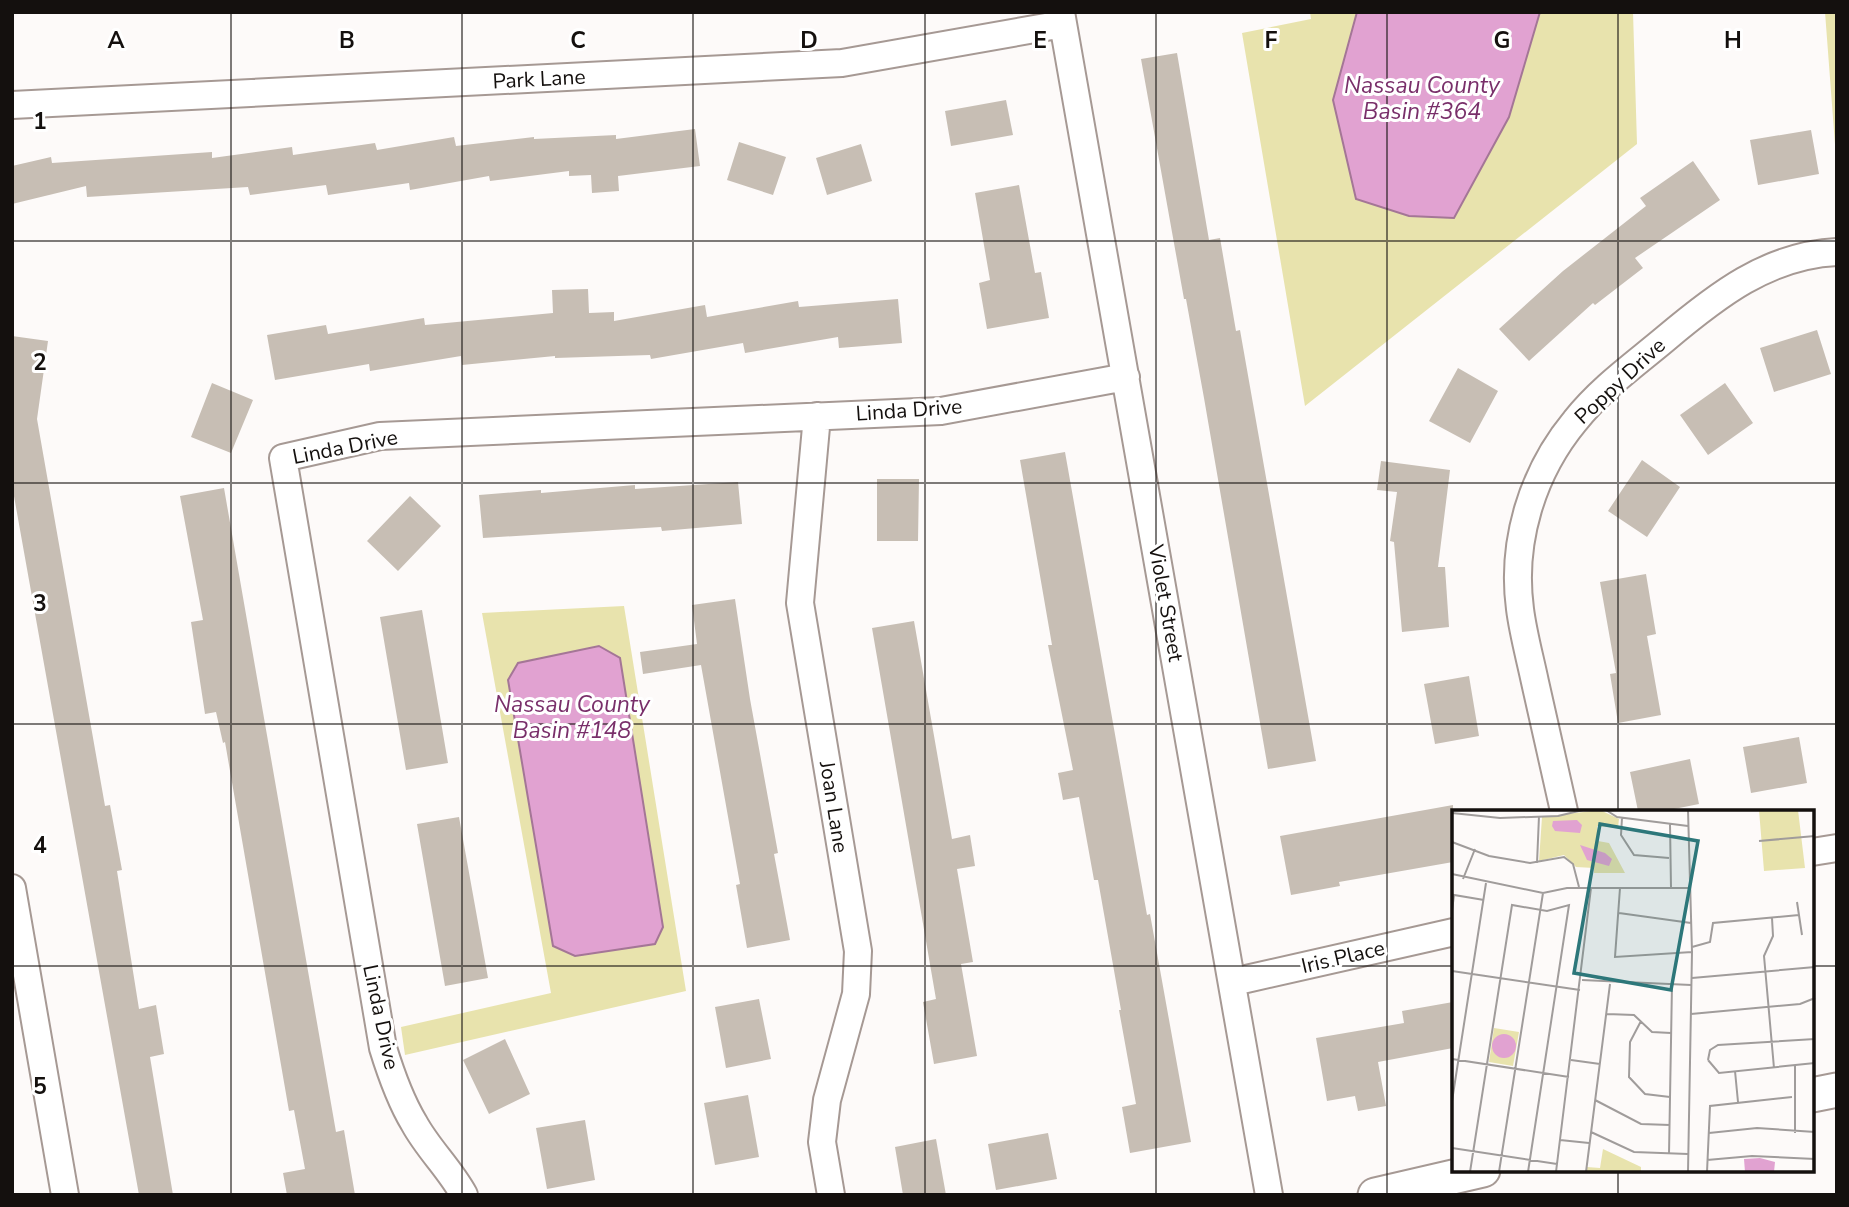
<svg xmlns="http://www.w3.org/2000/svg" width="1849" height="1207" font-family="'Nunito Sans',sans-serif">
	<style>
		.green { fill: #e8e3ad }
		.water { fill: #e1a2d1; stroke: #a47696; stroke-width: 2 }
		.building { fill: #c7beb4 }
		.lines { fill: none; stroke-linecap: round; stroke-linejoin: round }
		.minor-casing { stroke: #a69994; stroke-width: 30 }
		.tertiary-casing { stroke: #a69994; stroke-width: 37 }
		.minor { stroke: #fff; stroke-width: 26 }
		.tertiary { stroke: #fff; stroke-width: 33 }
		.grid { fill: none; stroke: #14100e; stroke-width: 2; stroke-opacity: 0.55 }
		.labels { text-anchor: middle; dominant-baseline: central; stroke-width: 6; stroke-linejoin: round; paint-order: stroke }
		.street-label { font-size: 21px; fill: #14100e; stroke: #fff }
		.water-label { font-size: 23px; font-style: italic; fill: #792f6a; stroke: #fff }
		.inset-road { fill: none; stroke: #a09c9b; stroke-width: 2 }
		.view { fill: #2d777a; fill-opacity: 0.15; stroke: #2d777a; stroke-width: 3.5 }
		.inset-edge { fill: none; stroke: #14100e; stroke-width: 3.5 }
		.grid-label { font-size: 23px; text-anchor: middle; font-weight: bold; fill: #14100e; stroke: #fff; stroke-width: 6; stroke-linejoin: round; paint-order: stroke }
	</style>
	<rect width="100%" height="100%" fill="#fdfaf9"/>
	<!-- green -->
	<path class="green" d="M1310 12H1633L1637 144 1305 406 1242 33 1311 19Z
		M1825 12H1837V171Z
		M624 606 686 991 405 1055 401 1027 551 993 482 613Z"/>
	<!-- water -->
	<path class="water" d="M1357 12H1540L1509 117 1454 218 1409 216 1356 199 1333 100Z
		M599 646 620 658 663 927 655 944 575 956 553 946 508 680 518 663Z"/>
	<!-- building -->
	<path class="building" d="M1177 53 1209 240 1220 238 1236 331 1240 330 1316 761 1268 769 1204 398 1186 299H1184L1141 59Z
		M1006 100 1013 135 951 146 945 111Z
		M695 129 700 166 618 176 619 191 592 193 591 175 569 176V171L490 181 489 176 410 190 409 183 328 195 326 185 250 195 248 187 87 197 86 186 12 204V166L51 157 52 163 212 152V158L292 147 293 155 375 143 377 150 454 137 456 146 534 137V139L616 135V139Z
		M1811 130 1819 174 1758 185 1750 140Z
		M739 142 786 157 773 195 727 180Z
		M861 144 872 181 827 195 816 158Z
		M1693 161 1720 200 1635 258 1643 268 1595 305 1593 303 1529 361 1499 329 1563 271 1646 206 1640 198Z
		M1019 185 1035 273 1041 272 1049 318 987 329 979 283 990 280 975 193Z
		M588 289 589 313 614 312V321L705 305 707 317 798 301 799 307 898 299 902 343 839 348 838 337 745 353 743 343 651 359 650 355 555 358V356L462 365 461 356 370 371 369 364 275 380 267 335 326 325 328 334 424 318 425 325 553 313 552 290Z
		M1817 330 1831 374 1774 392 1760 348Z
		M12 336 48 341 37 419 105 806 110 805 122 870 117 871 139 1009 156 1005 164 1054 150 1057 173 1195H139L12 485Z
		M1458 368 1498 391 1470 443 1429 421Z
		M212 383 253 400 231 453 191 437Z
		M1725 383 1753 423 1708 455 1680 415Z
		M1065 452 1147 915 1150 914 1191 1142 1130 1153 1122 1107 1136 1104 1119 1010H1121L1098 880H1094L1079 797 1063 800 1058 773 1073 770 1048 645H1052L1020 460Z
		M1642 460 1680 487 1647 537 1608 511Z
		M1381 461 1450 470 1438 567H1445L1449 627 1402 632 1394 542 1390 541 1397 492 1377 490Z
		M877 479H919L918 541H877Z
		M738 482 742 524 662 531 661 527 483 538 479 495 541 490V493L635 485V489Z
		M224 488 336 1132 344 1130 355 1195H287L283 1173 305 1169 294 1110 289 1111 225 742 223 743 216 712 205 714 191 622 203 620 180 496Z
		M410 496 441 526 398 571 367 541Z
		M1646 574 1656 634 1647 636 1661 715 1618 723 1610 674 1616 673 1600 582Z
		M735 599 750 699 778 853 774 854 790 940 747 948 736 885 740 884 701 665 643 674 640 652 697 644 692 605Z
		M422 610 448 763 406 770 380 617Z
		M914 621 952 839 970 835 975 866 957 869 973 962 961 964 977 1056 934 1064 923 1002 936 999 872 628Z
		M1469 676 1479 736 1435 744 1424 684Z
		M1799 737 1807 783 1751 793 1743 747Z
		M1690 759 1699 804 1664 811H1638L1630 772Z
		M1453 805V862L1339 882 1340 886 1291 895 1280 836Z
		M459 817 488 978 445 986 417 824Z
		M759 999 771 1059 726 1068 715 1007Z
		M1453 1002V1048L1378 1062 1386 1106 1358 1111 1355 1096 1327 1101 1316 1038 1404 1023 1402 1011Z
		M505 1039 530 1094 489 1114 463 1060Z
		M748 1095 759 1157 715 1165 704 1103Z
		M585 1120 595 1180 547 1189 536 1128Z
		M1048 1133 1057 1179 996 1190 988 1144Z
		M936 1139 946 1195H903L895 1147Z"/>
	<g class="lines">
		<!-- minor casing -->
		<g class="minor-casing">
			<path id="minor" d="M1061 12 1269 1195
				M12 105 842 63 1063 24
				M817 416 800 603 858 951 856 994 827 1100 822 1142 831 1195
				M1564 811C1554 768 1545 725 1535 682 1530 658 1523 633 1520 609 1511 542 1532 473 1575 421 1600 389 1634 365 1665 339 1716 296 1768 255 1837 252
				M1812 852 1837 848
				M12 888 65 1195
				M1233 982 1454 932
				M464 1195C450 1169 428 1149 414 1123 400 1100 391 1074 383 1048L283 458 380 436 941 411 1126 377"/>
		</g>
		<!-- tertiary casing -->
		<g class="tertiary-casing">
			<path id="tertiary" d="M1812 1095 1837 1090
				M1375 1195 1483 1170"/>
		</g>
		<!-- minor -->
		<use href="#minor" class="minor"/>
		<!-- tertiary -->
		<use href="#tertiary" class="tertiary"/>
	</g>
	<!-- grid -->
	<path class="grid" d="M231 12V1195M462 12V1195M693 12V1195M925 12V1195M1156 12V1195M1387 12V1195M1618 12V811M12 241H1837M12 483H1837M12 724H1837M12 966H1454M1812 966H1837M1618 1170V1195"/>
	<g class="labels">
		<!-- street labels -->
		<g class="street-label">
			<text transform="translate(539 79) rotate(-3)">Park Lane</text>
			<text transform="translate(1620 381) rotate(-43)">Poppy Drive</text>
			<text transform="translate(909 410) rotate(-4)">Linda Drive</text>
			<text transform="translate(345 447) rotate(-11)">Linda Drive</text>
			<text transform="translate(1166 603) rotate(80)">Violet Street</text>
			<text transform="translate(834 807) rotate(81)">Joan Lane</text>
			<text transform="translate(1343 957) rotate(-13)">Iris Place</text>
			<text transform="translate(381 1017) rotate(78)">Linda Drive</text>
		</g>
		<!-- water labels -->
		<g class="water-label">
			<text x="1422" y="85">Nassau County<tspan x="1422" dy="26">Basin #364</tspan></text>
			<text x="572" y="704">Nassau County<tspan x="572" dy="26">Basin #148</tspan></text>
		</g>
	</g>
	<!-- overview -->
	<g transform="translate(1452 810)">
		<rect width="362" height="362" fill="#fdfaf9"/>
		<path d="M148 0 167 9 166 18 145 16 146 31 157 33 173 63H142V58L124 57 112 45 87 51 90 7ZM307 0H346L353 58 312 61ZM42 218 67 222 61 256 37 252ZM151 339 189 357V362H134L135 357 148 358Z" fill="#e8e3ad"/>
		<path d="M125 10 130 15 128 23 103 21 100 16 101 11ZM128 35 153 43 160 49 157 56 135 50ZM40 236a12 12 0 1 1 24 0a12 12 0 1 1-24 0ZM308 348 323 352 322 362H293L292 349Z" fill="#e1a2d1"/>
		<path class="inset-road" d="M154 0 165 7 236 16M236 0 240 142 236 362M0 3 48 8 106 6 131 0M170 8 169 25 182 45 217 48M218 14 219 78M307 31 363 26M0 32 37 46 78 53 112 47 121 54 127 77M85 53 87 6M0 64 91 83 115 78H238M11 69 23 39M168 78 163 147 240 142M345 92 350 125M0 101 2 85 32 90M167 103 239 113M320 108 321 126 312 146 322 258M240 137 258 132 261 113 347 105M0 161 128 180M240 168 363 157M130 170 239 175M155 204 182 205 200 222 219 223M239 204 348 194 363 188M189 211 178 232 177 267 193 284 218 287M0 249 117 267M119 250 148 254M256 250 258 240 266 235 363 229M256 250 267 263 363 253M283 261 286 292M143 290 189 314 218 315M0 291 34 73M139 322 182 342 236 344M257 323 305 318 363 322M343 323V256M108 330 137 333M0 338 105 354M217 344 220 175M255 350 300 346 363 349M18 362 60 95 95 101 117 95 76 362M47 362 91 83M104 362 139 78M134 362 158 174M255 362 258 296 340 287"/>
		<path class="view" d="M148 14 246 31 219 180 122 163Z"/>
		<rect width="362" height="362" class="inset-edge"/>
	</g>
	<g class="grid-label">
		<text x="116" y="48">A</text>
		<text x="347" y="48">B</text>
		<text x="578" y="48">C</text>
		<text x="809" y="48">D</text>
		<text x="1040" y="48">E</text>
		<text x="1271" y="48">F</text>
		<text x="1502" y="48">G</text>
		<text x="1733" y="48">H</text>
		<text x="40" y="129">1</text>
		<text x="40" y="370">2</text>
		<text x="40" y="611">3</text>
		<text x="40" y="853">4</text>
		<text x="40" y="1094">5</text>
	</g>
	<!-- border -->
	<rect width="1849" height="1207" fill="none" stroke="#14100e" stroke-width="28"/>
</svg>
